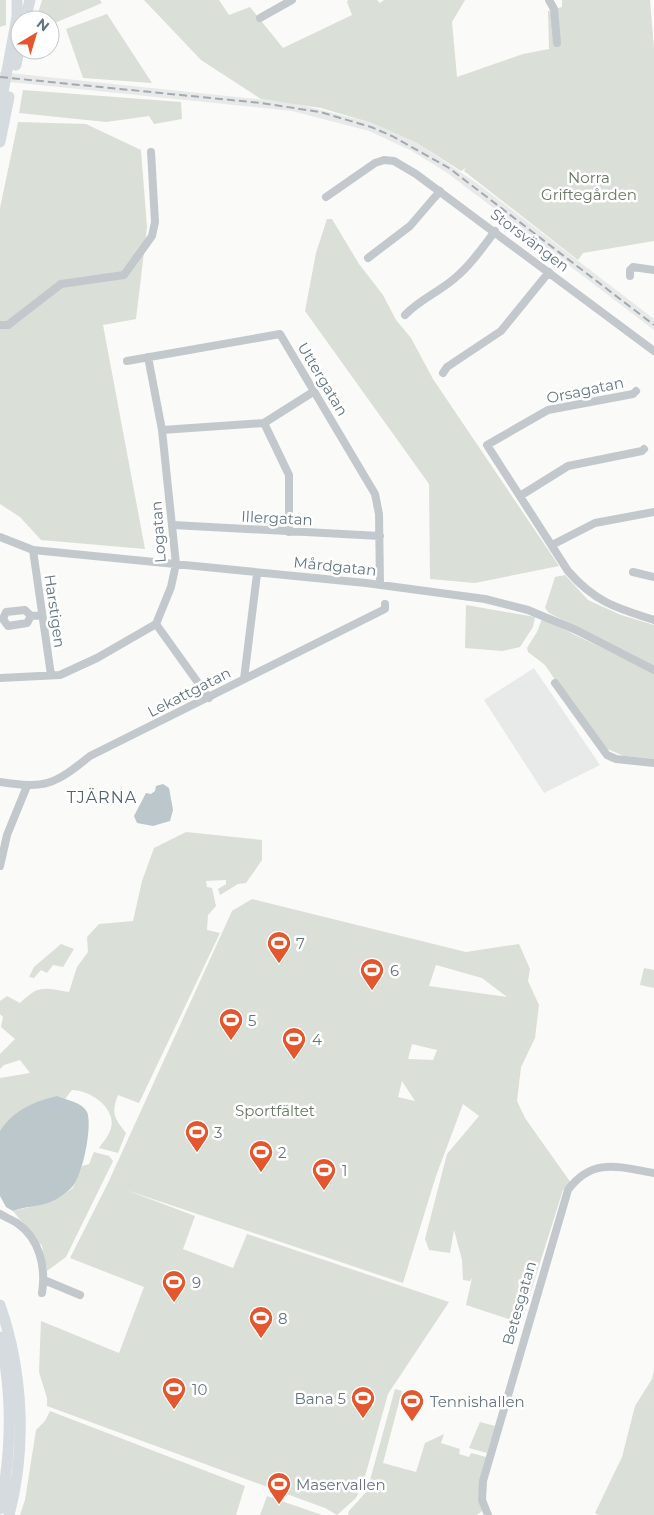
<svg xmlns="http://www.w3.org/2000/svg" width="654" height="1515" font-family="Montserrat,sans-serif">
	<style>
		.built { fill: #e8e9e9 }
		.green { fill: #dadfd7; fill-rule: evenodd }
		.water { fill: #bbc7cb }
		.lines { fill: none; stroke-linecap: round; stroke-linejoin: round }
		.minor { stroke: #c3c8cc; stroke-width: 8 }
		.highway { stroke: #d6dbdf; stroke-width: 11 }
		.rail { stroke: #a2aab0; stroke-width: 2; stroke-dasharray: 8 4; stroke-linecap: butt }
		.labels { text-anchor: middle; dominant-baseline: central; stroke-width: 5; stroke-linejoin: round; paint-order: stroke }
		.park-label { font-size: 15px; fill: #687a64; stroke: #fff }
		.street-label { font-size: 15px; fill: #657683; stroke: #fff }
		.poi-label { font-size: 15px; fill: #657683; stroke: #fff; text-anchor: start }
		.neighbourhood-label { font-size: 16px; letter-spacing: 1px; fill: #57646e; stroke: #fff }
	</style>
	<rect width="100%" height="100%" fill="#fafaf8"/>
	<!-- built -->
	<path class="built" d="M0 72 294 103 372 123 417 143 478 184 654 319V330L446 172 412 151 369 131 292 111 0 81Z
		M534 668 600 765 544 793 484 700Z"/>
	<!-- green -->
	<path class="green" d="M0 0H6V25L0 27Z
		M42 0H100L102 3 50 25V20H39L37 17Z
		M144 0H219L229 15 250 7 283 48 352 15 347 2 348 0H377L380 3 384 0H465L452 22 457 77 523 54 549 49 548 11 562 7V0H650L654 49V241L583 253 578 260 464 171 466 168 461 171 417 143 372 123 321 108 261 99 201 60Z
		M107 14 152 83 83 78 66 29Z
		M23 90 181 102 182 119 154 124 149 116 106 122 19 113Z
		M18 122 86 124 141 150 147 227 136 319 103 325 145 549 41 540 20 517 0 504V208Z
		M327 219H332L359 264 383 295 396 320 411 338 433 379 559 566 475 583 430 579 429 484 305 311 316 253Z
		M565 575 588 600 621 615 654 625V667L549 613 545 608 555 577Z
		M466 605 535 617 533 627 520 647 502 651 465 648Z
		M542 619 654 673V759L624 756 600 746 545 665 528 652 527 648 537 632Z
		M186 832 262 840V860L246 883 238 884 220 895 218 889 226 884V880L206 881 207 887 212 888 216 906 208 915 207 930 220 933 139 1103 118 1095C111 1113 114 1118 126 1133L118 1153 99 1148C102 1143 108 1137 110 1131 119 1110 91 1090 72 1090L65 1099 57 1097 0 1131V1078L30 1073 20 1060 4 1065 0 1069V1054L15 1039 1 1027 3 1017 0 1014V1001L7 996 20 1003C39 984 44 988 69 992L77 967 88 952 87 937 99 924 133 921 142 881 154 848Z
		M252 899 466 952 519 944 530 969 528 981 539 1005 535 1038 521 1067 517 1101 525 1118 571 1183 563 1190 521 1323 466 1305 472 1278 470 1281 463 1280 462 1260 454 1230 450 1253 429 1250 425 1239 447 1154 479 1116 463 1104 436 1176 403 1283 126 1190 195 1216 183 1249 233 1268 247 1234 449 1302 388 1394 364 1480 356 1498 337 1515 325 1508 47 1406V1398L39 1372 41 1321 119 1353 144 1287 70 1258 108 1183 232 911ZM436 965 482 978 507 997 429 986ZM412 1044 437 1050 433 1060 408 1059ZM402 1081 415 1101 398 1097Z
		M61 944 74 949 63 967 53 965 47 973 41 970 34 978 29 977 34 967Z
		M644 968 654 970V988L640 985Z
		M94 1152 109 1156 113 1161 66 1257 47 1271 42 1246 13 1211 51 1202 73 1188 82 1166 89 1164Z
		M654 1369V1515H599L595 1513 622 1457 635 1406 652 1379Z
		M395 1389 402 1391 383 1463 416 1472 425 1443 444 1434 441 1443 460 1449 459 1454 469 1457 471 1453 486 1457 478 1498 482 1511 477 1515H348L349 1511 367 1491Z
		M50 1411 245 1486 236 1515H20L25 1500 36 1430 45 1421Z
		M480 1422 495 1426 487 1453 469 1448Z
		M267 1496 322 1515H260Z"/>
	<!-- water -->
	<path class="water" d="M163 784 169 788 173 810 170 821 153 826 137 823 134 816 146 793 151 794 155 791 156 786Z
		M57 1096C66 1100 82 1102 87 1112 93 1125 82 1181 70 1189 65 1194 57 1199 51 1202 39 1207 25 1206 13 1211L6 1207 0 1196V1131C14 1110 33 1102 57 1096Z"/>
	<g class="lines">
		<!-- minor -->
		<path class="minor" d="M549 0 554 9 557 43
			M260 18 292 0
			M326 197 375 163 384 160 394 161 416 174 654 351
			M368 258 410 226 440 191
			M630 276V270L633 267 654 270
			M405 315C419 300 439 292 455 278 471 265 483 247 495 231
			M0 325H8L61 284 124 275 152 236 155 222 151 152
			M127 361 280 334 375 494 379 514 380 585
			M443 373 447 367 501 331 549 272
			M636 391 633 394 548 410 487 445 568 571C595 602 616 608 654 620
			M264 423 289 475V532
			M162 430 264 423 313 392
			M520 496 568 466 642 451 644 449
			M173 525 380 536
			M0 537 33 550 366 583 485 599 528 610 576 630 654 670
			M552 545 595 523 654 512
			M33 550 51 675
			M633 572 654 577
			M31 616 27 623 8 626 3 619 6 612 25 610 31 616 42 615
			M156 624 209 698
			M0 678 60 675 97 658 156 624 171 587 176 564 162 430 148 357
			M244 679 257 574
			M555 683 607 755 616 759 654 763
			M0 782C46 789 54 785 90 756L385 609V604
			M0 866 7 835 27 786
			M0 1214C5 1217 12 1220 17 1223 40 1239 46 1267 42 1293
			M44 1280 80 1295
			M488 1515 482 1500 483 1481 568 1190C592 1157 619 1167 654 1173"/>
		<!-- highway -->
		<path class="highway" d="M25 20 30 0
			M16 65 20 46
			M0 108 17 17V0
			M0 142 9 97
			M0 1305C23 1371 27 1448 9 1515
			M0 1337C13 1395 12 1451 0 1509"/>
		<!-- rail -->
		<path class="rail" d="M0 77 261 103 320 112 371 127 392 136 449 168 654 325"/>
	</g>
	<!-- icons -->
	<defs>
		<g id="stadium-pin" transform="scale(1.25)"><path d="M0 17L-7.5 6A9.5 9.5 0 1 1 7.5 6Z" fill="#e4572e" stroke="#fff"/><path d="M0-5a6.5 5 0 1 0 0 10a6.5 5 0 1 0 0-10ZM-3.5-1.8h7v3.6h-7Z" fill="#fff"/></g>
	</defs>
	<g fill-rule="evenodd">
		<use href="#stadium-pin" x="279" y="943"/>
		<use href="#stadium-pin" x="372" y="970"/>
		<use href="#stadium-pin" x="231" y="1020"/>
		<use href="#stadium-pin" x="294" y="1039"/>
		<use href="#stadium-pin" x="197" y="1132"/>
		<use href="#stadium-pin" x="261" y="1152"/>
		<use href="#stadium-pin" x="324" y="1170"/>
		<use href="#stadium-pin" x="174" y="1282"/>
		<use href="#stadium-pin" x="261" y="1318"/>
		<use href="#stadium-pin" x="174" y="1389"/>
		<use href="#stadium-pin" x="363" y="1398"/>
		<use href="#stadium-pin" x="412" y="1401"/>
		<use href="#stadium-pin" x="279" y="1484"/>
	</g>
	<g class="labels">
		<!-- park labels -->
		<g class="park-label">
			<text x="589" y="177">Norra<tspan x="589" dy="17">Griftegården</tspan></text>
			<text x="275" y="1110">Sportfältet</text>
		</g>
		<!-- street labels -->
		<g class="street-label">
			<text transform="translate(530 240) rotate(37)">Storsvängen</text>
			<text transform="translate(323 379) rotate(59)">Uttergatan</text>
			<text transform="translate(585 390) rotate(-12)">Orsagatan</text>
			<text transform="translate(277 518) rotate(3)">Illergatan</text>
			<text transform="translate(158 532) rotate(-94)">Logatan</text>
			<text transform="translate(335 566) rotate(6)">Mårdgatan</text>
			<text transform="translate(55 611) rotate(82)">Harstigen</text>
			<text transform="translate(189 692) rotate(-27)">Lekattgatan</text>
			<text transform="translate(519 1303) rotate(-74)">Betesgatan</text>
		</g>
		<!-- poi labels -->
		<g class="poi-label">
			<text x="296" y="943">7</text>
			<text x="390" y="970">6</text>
			<text x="248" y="1020">5</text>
			<text x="312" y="1039">4</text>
			<text x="214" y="1132">3</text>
			<text x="278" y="1152">2</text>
			<text x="342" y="1170">1</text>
			<text x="192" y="1282">9</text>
			<text x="278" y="1318">8</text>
			<text x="192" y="1389">10</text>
			<text x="346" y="1398" text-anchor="end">Bana 5</text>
			<text x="430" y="1401">Tennishallen</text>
			<text x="296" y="1484">Maservallen</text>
		</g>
		<!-- neighbourhood labels -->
		<g class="neighbourhood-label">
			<text x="102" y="797">TJÄRNA</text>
		</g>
	</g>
	<!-- north arrow -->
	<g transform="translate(35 35) rotate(38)"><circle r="24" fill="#ffffff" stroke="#c1c8cd"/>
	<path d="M0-4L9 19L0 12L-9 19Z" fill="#e4572e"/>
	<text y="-8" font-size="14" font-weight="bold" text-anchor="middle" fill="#657683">N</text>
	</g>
</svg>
